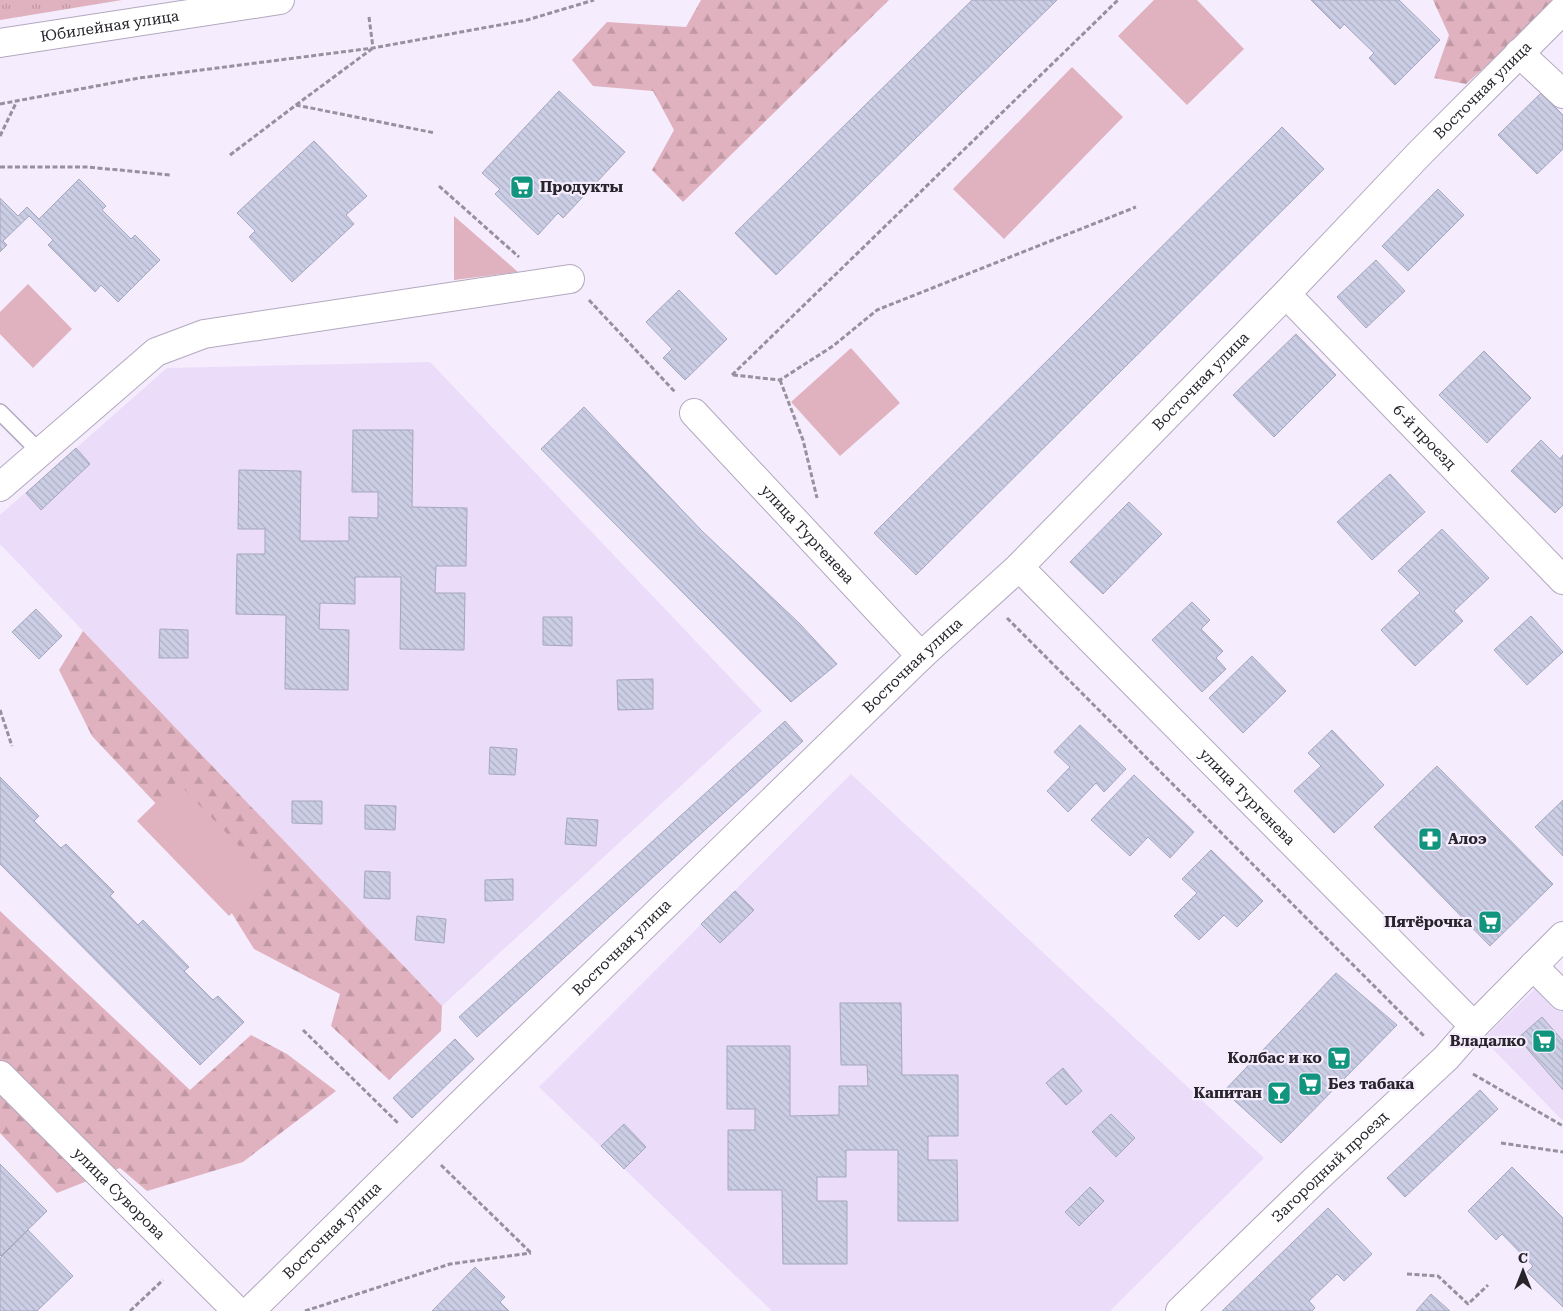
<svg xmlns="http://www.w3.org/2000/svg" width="1563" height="1311" font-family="'Roboto Serif',serif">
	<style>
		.built { fill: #ebdcfa }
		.grass { fill: url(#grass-tufts) }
		.forest { fill: url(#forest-firs) }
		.green { fill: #e0b1be }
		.building { fill: url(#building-back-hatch); stroke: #a5a7be }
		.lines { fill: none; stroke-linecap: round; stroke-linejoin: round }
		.lane-casing { stroke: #b3a8be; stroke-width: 18 }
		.street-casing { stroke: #b3a8be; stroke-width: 30 }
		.secondary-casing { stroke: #b3a8be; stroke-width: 30 }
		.path { stroke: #97909d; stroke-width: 3; stroke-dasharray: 5 2.5; stroke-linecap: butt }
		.lane { stroke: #fff; stroke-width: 15 }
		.street { stroke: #fff; stroke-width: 28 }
		.secondary { stroke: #fff; stroke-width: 28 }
		.labels { text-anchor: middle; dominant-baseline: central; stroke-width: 4.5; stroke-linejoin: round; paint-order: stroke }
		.street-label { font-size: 15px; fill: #28242c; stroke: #f5ecfe }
		.poi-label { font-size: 15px; font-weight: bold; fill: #28242c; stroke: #f5ecfe; text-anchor: end }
	</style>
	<defs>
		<pattern id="grass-tufts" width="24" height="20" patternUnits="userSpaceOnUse" patternTransform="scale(1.25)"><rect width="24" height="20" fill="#e0b1be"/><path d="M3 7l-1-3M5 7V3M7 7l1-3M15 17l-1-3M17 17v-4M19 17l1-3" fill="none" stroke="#c098a3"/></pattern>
		<pattern id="forest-firs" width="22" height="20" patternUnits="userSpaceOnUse" patternTransform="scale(1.25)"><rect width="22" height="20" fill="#e0b1be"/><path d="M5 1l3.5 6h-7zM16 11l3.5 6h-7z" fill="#c098a3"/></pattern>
		<pattern id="building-back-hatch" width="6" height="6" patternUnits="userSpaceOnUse" patternTransform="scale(1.25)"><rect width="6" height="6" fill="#cbcee5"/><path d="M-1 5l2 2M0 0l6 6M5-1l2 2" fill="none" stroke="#aeb1c5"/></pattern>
	</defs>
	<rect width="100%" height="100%" fill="#f5ecfe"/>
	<!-- built -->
	<path class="built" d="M430 362 762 711 442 1006 0 544V515L167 368Z
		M851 774 1264 1158 1110 1311H772L539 1087Z
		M1539 985 1563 1010V1121L1483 1039Z"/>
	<!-- grass -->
	<path class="grass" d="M0 0H122L0 20Z"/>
	<!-- forest -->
	<path class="forest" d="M701 0H889L683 202 652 170 674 130 653 91 593 86 572 60 607 22 686 27Z
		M1433 0H1559L1466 84 1434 78 1449 35Z
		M83 631 442 1006 441 1031 389 1080 331 1026 340 994 254 949 179 828 92 736 59 670Z
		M0 911 190 1090 251 1035 287 1054 336 1091 243 1162 147 1191 120 1168 57 1193 0 1133Z"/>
	<!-- green -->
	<path class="green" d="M1154 0H1197L1244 49 1187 105 1118 36Z
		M1072 67 1123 117 1004 239 953 189Z
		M454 216 518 272 454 280Z
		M28 284 72 329 33 368 0 334V312Z
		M851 348 900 403 840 456 791 402Z
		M177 782 269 877 229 916 137 821Z"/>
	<!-- building -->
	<path class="building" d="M972 0H1057L776 275 735 233Z
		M1311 0H1399L1440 40 1395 85 1369 58 1374 53 1344 24 1340 29Z
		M559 91 625 152 563 218 558 213 538 235 495 194 500 189 482 173Z
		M1541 93 1563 115V149L1537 174 1498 135Z
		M1282 127 1324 169 916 575 874 533Z
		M314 141 367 196 346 215 354 224 292 282 249 237 255 231 237 213Z
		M79 179 106 206 102 210 131 239 135 235 160 260 118 302 101 285 95 292 48 245 53 240 29 216 3 241 7 245 0 252V198L18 216 27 207 39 219Z
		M1438 189 1464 215 1408 271 1382 246Z
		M1376 260 1405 291 1366 328 1337 297Z
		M679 290 727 339 685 380 663 358 672 349 646 322Z
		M1296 334 1336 375 1274 437 1233 395Z
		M1484 351 1531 398 1487 443 1439 395Z
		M584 407 702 531 800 624 837 664 791 702 541 449Z
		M353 430H413L412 507 467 508 466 566H436L435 593H465L464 650 400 649 401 577H355V604L320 603 319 629 349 630 348 690 285 689 286 615 236 614 237 554H265V529H238L239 470 301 471 300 541H349V517L378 518V492H352Z
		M1541 440 1560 459 1563 455V505L1555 513 1511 471Z
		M76 448 90 464 41 510 26 493Z
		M1390 474 1425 512 1372 560 1337 522Z
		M1129 502 1162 534 1103 594 1070 562Z
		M1442 529 1489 578 1454 611 1463 621 1415 666 1381 630 1420 593 1398 571Z
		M1192 602 1210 620 1201 629 1223 651 1216 658 1226 669 1202 692 1152 640Z
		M36 609 62 636 39 659 12 632Z
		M1531 616 1563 652 1527 685 1494 650Z
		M543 617H572V646L543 645Z
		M160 629 188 630V658H159Z
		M1252 656 1286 691 1243 733 1209 698Z
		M653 679V709L618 710 617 680Z
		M785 721 803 741 477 1037 459 1017Z
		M1080 725 1126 769 1104 792 1096 783 1068 812 1047 791 1070 767 1054 752Z
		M1332 730 1384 785 1334 833 1294 791 1321 766 1308 753Z
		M490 747 517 749 515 775 489 774Z
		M1437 766 1553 884 1490 946 1374 827Z
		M1134 775 1194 832 1170 858 1148 837 1130 856 1091 820Z
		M0 777 39 816 34 821 61 848 66 844 114 892 110 896 138 925 143 920 189 967 184 971 213 1000 218 996 244 1022 200 1065 0 864Z
		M1563 800V856L1535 827Z
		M292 801H322V824L292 823Z
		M365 805 396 806 395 830 365 829Z
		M567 818 598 820 596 846 565 844Z
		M1211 850 1263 901 1237 927 1224 915 1199 940 1174 916 1197 893 1182 879Z
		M365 871 390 872V899L364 898Z
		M513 879V900L485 901V880Z
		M735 891 754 910 720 943 701 924Z
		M417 916 446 919 444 943 415 940Z
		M1336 973 1397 1025 1281 1143 1224 1091Z
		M840 1003H901L902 1075H958V1136H928V1160H957L958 1221H898V1150H846V1177H817V1201H847V1264H783L782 1190H728V1130H755V1109H727V1046H790V1116L839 1115V1086H868L867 1065H841Z
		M1542 1017 1563 1041V1090L1518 1038Z
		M455 1039 474 1059 412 1118 393 1098Z
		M1063 1068 1082 1091 1066 1105 1046 1083Z
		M1480 1090 1498 1109 1405 1197 1387 1178Z
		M1111 1114 1135 1138 1116 1157 1092 1132Z
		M624 1124 646 1147 624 1169 601 1146Z
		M0 1164 47 1211 1 1256 0 1255Z
		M1512 1167 1563 1218V1307L1527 1272 1533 1266 1502 1234 1496 1240 1468 1211Z
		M1090 1187 1104 1201 1079 1226 1065 1212Z
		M1328 1208 1372 1254 1344 1281 1337 1274 1309 1301 1315 1308 1312 1311H1222Z
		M28 1230 73 1276 37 1311H0V1258Z
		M475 1267 505 1297 500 1302 509 1311H432Z
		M1431 1294 1450 1311H1416Z"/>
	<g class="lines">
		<!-- lane casing -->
		<g class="lane-casing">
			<path id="lane" d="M0 412 40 452"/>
		</g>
		<!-- street casing -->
		<g class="street-casing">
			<g id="street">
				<path d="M1519 53 1563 94"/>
				<path id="s1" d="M1286 294 1563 580"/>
				<path id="s2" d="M694 413 921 656"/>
				<path d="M0 487 156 352 204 334 570 279"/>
				<path id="s3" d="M1019 567 1474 1026"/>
				<path d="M1533 966 1563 996"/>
				<path id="s4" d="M0 1075 237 1311"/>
				<path id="s5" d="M250 1311 471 1094 921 656 1019 567 1286 294 1420 153 1563 10"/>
				<path id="s6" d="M1180 1311 1315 1180 1446 1058 1474 1026 1563 936"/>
			</g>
		</g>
		<!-- secondary casing -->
		<g class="secondary-casing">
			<g id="secondary">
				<path id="s7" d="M0 43 280 0"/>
			</g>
		</g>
		<!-- path -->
		<path class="path" d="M369 17 373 48
			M0 104 139 78 373 48 527 20 594 0
			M296 105 373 48
			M0 136 17 101
			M230 155 296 105 435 133
			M0 167H88L170 175
			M439 186 519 257
			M589 300 675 392
			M732 375 1118 0
			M733 375 780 380 833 346 877 310 1136 207
			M780 380 803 440 817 498
			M1007 618 1425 1037
			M0 710 12 746
			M303 1030 399 1124
			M1473 1074 1563 1126
			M1501 1143 1563 1152
			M441 1165 531 1253
			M1407 1274 1438 1276 1468 1304 1488 1285
			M130 1311 163 1280
			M305 1311 450 1264 531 1253"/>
		<!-- lane -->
		<use href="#lane" class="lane"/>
		<!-- street -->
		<use href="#street" class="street"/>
		<!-- secondary -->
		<use href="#secondary" class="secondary"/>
	</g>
	<!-- icons -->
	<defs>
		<g id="supermarket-square" transform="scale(1.25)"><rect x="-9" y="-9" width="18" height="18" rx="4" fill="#11957f" stroke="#f5ecfe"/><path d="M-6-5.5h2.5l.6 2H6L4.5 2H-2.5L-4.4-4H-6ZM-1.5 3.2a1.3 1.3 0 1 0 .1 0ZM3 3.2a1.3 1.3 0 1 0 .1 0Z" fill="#fff"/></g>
		<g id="pharmacy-square" transform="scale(1.25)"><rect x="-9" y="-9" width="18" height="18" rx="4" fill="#11957f" stroke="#f5ecfe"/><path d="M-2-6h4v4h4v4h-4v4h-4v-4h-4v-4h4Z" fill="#fff"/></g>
		<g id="bar-square" transform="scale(1.25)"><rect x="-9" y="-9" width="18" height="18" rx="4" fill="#11957f" stroke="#f5ecfe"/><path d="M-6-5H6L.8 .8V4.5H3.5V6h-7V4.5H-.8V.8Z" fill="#fff"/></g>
	</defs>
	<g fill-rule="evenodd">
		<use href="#supermarket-square" x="522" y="187"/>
		<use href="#pharmacy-square" x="1430" y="839"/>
		<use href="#supermarket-square" x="1490" y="922"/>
		<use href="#supermarket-square" x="1544" y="1041"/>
		<use href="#supermarket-square" x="1339" y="1058"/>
		<use href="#supermarket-square" x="1310" y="1084"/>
		<use href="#bar-square" x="1279" y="1093"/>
	</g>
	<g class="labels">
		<!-- street labels -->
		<g class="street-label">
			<text stroke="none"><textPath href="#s7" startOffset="111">Юбилейная улица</textPath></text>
			<text stroke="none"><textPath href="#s5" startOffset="1735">Восточная улица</textPath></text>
			<text stroke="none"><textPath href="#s5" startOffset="1330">Восточная улица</textPath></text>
			<text stroke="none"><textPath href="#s1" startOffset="199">6-й проезд</textPath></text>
			<text stroke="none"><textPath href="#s2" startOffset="166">улица Тургенева</textPath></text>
			<text stroke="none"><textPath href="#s5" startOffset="925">Восточная улица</textPath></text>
			<text stroke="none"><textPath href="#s3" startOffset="324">улица Тургенева</textPath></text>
			<text stroke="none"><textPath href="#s5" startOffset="520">Восточная улица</textPath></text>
			<text stroke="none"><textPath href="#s6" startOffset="208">Загородный проезд</textPath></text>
			<text stroke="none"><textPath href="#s4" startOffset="168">улица Суворова</textPath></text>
			<text stroke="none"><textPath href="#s5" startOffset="115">Восточная улица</textPath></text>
		</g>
		<!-- poi labels -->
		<g class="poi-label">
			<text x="540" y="187" text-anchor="start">Продукты</text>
			<text x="1448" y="839" text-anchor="start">Алоэ</text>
			<text x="1472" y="922">Пятёрочка</text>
			<text x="1526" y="1041">Владалко</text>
			<text x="1322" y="1058">Колбас и ко</text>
			<text x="1328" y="1084" text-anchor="start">Без табака</text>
			<text x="1262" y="1093">Капитан</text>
		</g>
	</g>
	<!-- north arrow -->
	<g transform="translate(1523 1271)" stroke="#f5ecfe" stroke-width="4" paint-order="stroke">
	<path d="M0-4L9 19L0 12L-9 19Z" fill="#28242c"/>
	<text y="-8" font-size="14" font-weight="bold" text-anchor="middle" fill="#28242c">С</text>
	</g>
</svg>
